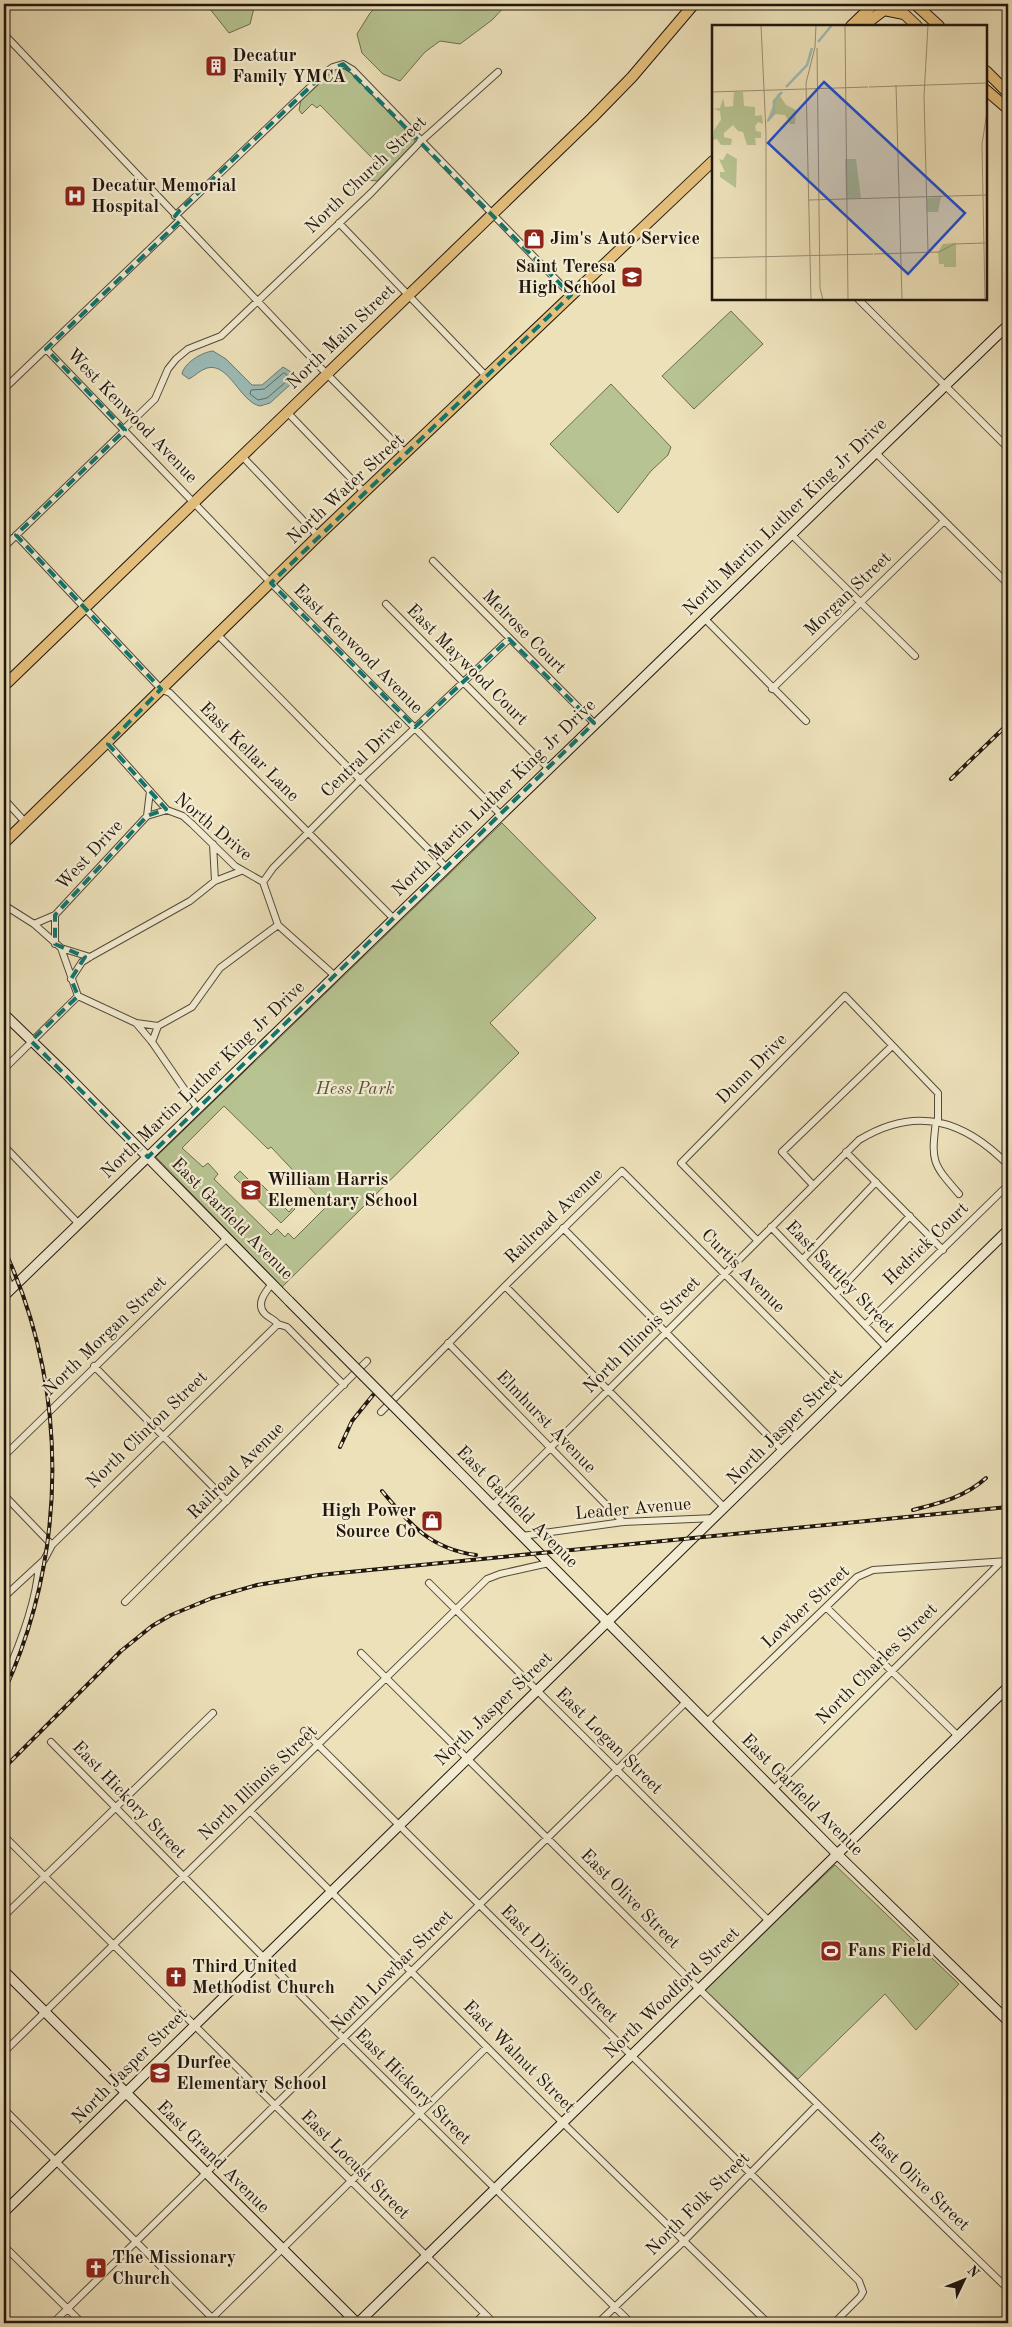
<svg xmlns="http://www.w3.org/2000/svg" width="1012" height="2327" font-family="'Old Standard TT',serif">
	<style>
		.green { fill: #b7c391; stroke: #6c6d50; fill-rule: evenodd }
		.water { fill: #9bbcb8; stroke: #6a7a74 }
		.lines { fill: none; stroke-linecap: round; stroke-linejoin: round }
		.shore { stroke: #5e6a63; stroke-width: 1 }
		.street-casing { stroke: #544a39; stroke-width: 8 }
		.secondary-casing { stroke: #21170e; stroke-width: 11 }
		.primary-casing { stroke: #21170e; stroke-width: 12 }
		.street { stroke: #f3ecd2; stroke-width: 6 }
		.secondary { stroke: #f3ecd2; stroke-width: 9 }
		.primary { stroke: #e6c07d; stroke-width: 10 }
		.rail-casing { stroke: #21170e; stroke-width: 4 }
		.rail { stroke: #f3ecd2; stroke-width: 2; stroke-dasharray: 5.5; stroke-linecap: butt }
		.secondary-bridge-casing { stroke: #21170e; stroke-width: 11; stroke-linecap: butt }
		.secondary-bridge { stroke: #f3ecd2; stroke-width: 9 }
		.marked { fill: none; stroke: #0f766e; stroke-width: 4; stroke-dasharray: 10 6; stroke-linejoin: round }
		.labels { text-anchor: middle; dominant-baseline: central; stroke-width: 4.5; stroke-linejoin: round; paint-order: stroke }
		.poi-label { font-size: 18px; font-weight: bold; fill: #21170e; stroke: #f3ecd2; text-anchor: start }
		.street-label { font-size: 18px; fill: #21170e; stroke: #f3ecd2 }
		.park-label { font-size: 18px; font-style: italic; fill: #56533c; stroke: #f3ecd2 }
		.inset-river { fill: none; stroke: #9bbcb8; stroke-width: 2.5 }
		.inset-road { fill: none; stroke: #9b9075; stroke-width: 1 }
		.view { fill: #1d4ed8; fill-opacity: 0.15; stroke: #1d4ed8; stroke-width: 2.5 }
		.inset-edge { fill: none; stroke: #21170e; stroke-width: 2.5 }
	</style>
	<rect width="100%" height="100%" fill="#ede1ba"/>
	<filter id="stains"><feTurbulence type="fractalNoise" baseFrequency=".004" numOctaves="4"/><feColorMatrix values="0 0 0 0 .2 0 0 0 0 .09 0 0 0 0 .02 0 0 0 .5 -.17"/></filter>
	<radialGradient id="worn" r=".72"><stop offset=".6" stop-color="#630" stop-opacity="0"/><stop offset="1" stop-color="#630" stop-opacity=".3"/></radialGradient>
	<!-- green -->
	<path class="green" d="M206 4H255L250 24 229 33Z
		M379 4H507L492 20 460 44 440 41 425 52 400 81 383 74 362 53 357 34 370 13Z
		M336 69H347L414 139 415 142 377 181 367 180 377 170 374 167 377 163 320 105 317 108 312 104 302 114 299 110 301 100Z
		M731 311 763 344 694 409 662 376Z
		M611 384 671 447 668 455 651 471 618 513 550 444Z
		M502 823 596 918 490 1023 519 1053 282 1287 156 1157ZM224 1106 268 1149 271 1147 321 1200 319 1202 325 1208 294 1239 288 1233 285 1237 277 1229 271 1235 214 1179 218 1174 208 1163 203 1167 182 1148Z
		M240 1171 255 1186 259 1182 289 1212 293 1207 295 1209 281 1223 234 1177Z
		M835 1865 959 1984 916 2030 885 1994 798 2079 704 1989Z"/>
	<!-- water -->
	<path class="water" d="M213 351 226 359 252 385H262L283 367 291 372 292 383 270 403 260 406C240 402 229 362 207 368 200 370 195 376 189 379L182 374C184 363 202 352 213 351Z"/>
	<g class="lines">
		<!-- shore -->
		<path class="shore" d="M284 373 287 375V381L267 398 258 400 250 394 251 390 264 389Z"/>
		<!-- street casing -->
		<g class="street-casing">
			<path id="street" d="M4 34 320 367 406 454
				M175 216 326 72 333 67 343 64 353 70 571 295
				M339 223 487 377
				M858 299 1008 448
				M46 349 271 583 500 814
				M4 389 180 220
				M287 412 365 493
				M124 429 155 399 168 369 176 359 188 349 221 336 371 193 421 141 498 72
				M875 452 1008 584
				M241 455 318 536
				M791 534 915 656
				M16 535 161 689 170 693 393 918
				M4 547 125 430
				M433 561 594 723
				M386 604 548 768
				M704 618 806 721
				M218 635 446 867
				M772 689 944 521
				M108 744 167 810 183 816 192 824 235 866 263 882 278 925 335 976
				M4 799 25 822
				M147 816 150 791
				M213 844 215 881
				M263 882 273 868 361 779 509 639
				M4 905 34 924 61 948 78 996 136 1023 152 1042 198 1109
				M55 915V944
				M34 924 55 915 147 816 167 810
				M61 948 90 957
				M71 979 82 962 90 957 190 901 215 881 241 871
				M136 1023 158 1026 192 1007 220 968 278 925
				M152 1042 158 1026
				M4 1069 78 996
				M936 1121C931 1162 932 1163 959 1194
				M4 1146 78 1223
				M846 1152 943 1250
				M813 1185 782 1152 892 1046
				M771 1227 887 1348
				M563 1228 783 1451
				M757 1240 681 1163 845 996 938 1093V1121
				M803 1259 876 1182
				M4 1270 11 1288
				M505 1286 725 1508
				M836 1294 910 1216
				M278 1324 287 1327 344 1385
				M865 1325 1008 1185
				M448 1343 623 1522
				M94 1366 227 1501
				M381 1412 505 1286 622 1171 843 1393
				M4 1456 227 1238
				M4 1495 52 1545
				M493 1505 859 1140C916 1105 964 1120 1008 1165
				M522 1536 623 1522 715 1518
				M429 1583 769 1921
				M4 1597 44 1560 52 1545 278 1324C274 1319 269 1318 265 1314 255 1304 266 1291 272 1284
				M125 1602 367 1361
				M826 1607 958 1736
				M361 1653 699 1989 1008 2289
				M4 1680C20 1645 36 1604 39 1565
				M707 1722 857 1577 873 1570 1008 1561
				M304 1731 859 2281 863 2292 860 2297 834 2323
				M51 1742 344 2039 631 2323
				M774 1789 1001 1562
				M250 1811 563 2123 768 2323
				M4 1836 494 2323
				M4 1916 213 1713
				M4 2052 487 1579 500 1574 549 1563
				M4 2109 217 2323
				M4 2246 82 2323
				M53 2323 686 1702
				M207 2323 487 2047
				M475 2323 484 2314
				M598 2323 683 2242 817 2105"/>
		</g>
		<!-- secondary casing -->
		<g class="secondary-casing">
			<path id="secondary" d="M4 1014 66 1074 289 1301
				M4 1296 1008 325
				M454 1467 838 1855 1008 2021
				M4 1971 357 2323
				M4 2212 1008 1230
				M358 2323 1008 1687"/>
		</g>
		<!-- primary casing -->
		<g class="primary-casing">
			<path id="primary" d="M915 4 939 26
				M900 10 917 26
				M851 26 874 4
				M863 26 884 10 904 14
				M986 71 1008 93
				M986 90 1008 109
				M4 686 592 118 632 77 694 4
				M4 843 318 536 713 161"/>
		</g>
		<!-- street -->
		<use href="#street" class="street"/>
		<!-- secondary -->
		<use href="#secondary" class="secondary"/>
		<!-- primary -->
		<use href="#primary" class="primary"/>
		<!-- rail casing -->
		<g class="rail-casing">
			<path id="rail" d="M951 779 1008 724
				M4 1249C69 1388 68 1552 4 1692
				M340 1447 352 1421 373 1395
				M382 1491C410 1525 431 1549 476 1555
				M913 1510C940 1503 965 1497 986 1478
				M4 1768 121 1651 152 1626 171 1615 212 1598 257 1585 319 1575 1008 1507"/>
		</g>
		<!-- rail -->
		<use href="#rail" class="rail"/>
		<!-- secondary-bridge casing -->
		<g class="secondary-bridge-casing">
			<path id="secondary-bridge" d="M289 1301 454 1467"/>
		</g>
		<!-- secondary-bridge -->
		<use href="#secondary-bridge" class="secondary-bridge"/>
	</g>
	<!-- marked area -->
	<path class="marked" d="M343 64 571 295 271 583 415 727 509 639 594 723 148 1157 31 1041 78 996 71 979 85 957 55 944V915L147 816 166 809 108 744 161 689 16 535 125 430 46 349 180 221 175 216 180 210 326 72Z"/>
	<!-- icons -->
	<defs>
		<g id="building-square" transform="scale(1.125)"><rect x="-9" y="-9" width="18" height="18" rx="4" fill="#8f2418" stroke="#f3ecd2"/><path d="M-4-6H4V6H1V3H-1V6H-4ZM-2.5-4.3h1.7v1.8h-1.7ZM.8-4.3h1.7v1.8H.8ZM-2.5-1h1.7V.8h-1.7ZM.8-1h1.7V.8H.8Z" fill="#fff"/></g>
		<g id="hospital-square" transform="scale(1.125)"><rect x="-9" y="-9" width="18" height="18" rx="4" fill="#8f2418" stroke="#f3ecd2"/><path d="M-5-5h3v3.5h4V-5h3V5h-3V1.5h-4V5h-3Z" fill="#fff"/></g>
		<g id="shop-square" transform="scale(1.125)"><rect x="-9" y="-9" width="18" height="18" rx="4" fill="#8f2418" stroke="#f3ecd2"/><path d="M-5-2.5h2.3a2.7 3.5 0 0 1 5.4 0H5L5.5 6h-11ZM-1.5-2.5h3a1.5 2.3 0 0 0-3 0Z" fill="#fff"/></g>
		<g id="school-square" transform="scale(1.125)"><rect x="-9" y="-9" width="18" height="18" rx="4" fill="#8f2418" stroke="#f3ecd2"/><path d="M0-5L7-2L0 1L-7-2ZM-4 1L0 2.5L4 1V4Q0 6-4 4Z" fill="#fff"/></g>
		<g id="stadium-square" transform="scale(1.125)"><rect x="-9" y="-9" width="18" height="18" rx="4" fill="#8f2418" stroke="#f3ecd2"/><path d="M0-5a6.5 5 0 1 0 0 10a6.5 5 0 1 0 0-10ZM-3.5-1.8h7v3.6h-7Z" fill="#fff"/></g>
		<g id="church-square" transform="scale(1.125)"><rect x="-9" y="-9" width="18" height="18" rx="4" fill="#8f2418" stroke="#f3ecd2"/><path d="M-1.2-6h2.4v3.5h3.3v2.4h-3.3V6h-2.4V-.1h-3.3v-2.4h3.3Z" fill="#fff"/></g>
	</defs>
	<g fill-rule="evenodd">
		<use href="#building-square" x="216" y="66"/>
		<use href="#hospital-square" x="75" y="196"/>
		<use href="#shop-square" x="534" y="239"/>
		<use href="#school-square" x="632" y="277"/>
		<use href="#school-square" x="251" y="1190"/>
		<use href="#shop-square" x="432" y="1521"/>
		<use href="#stadium-square" x="831" y="1951"/>
		<use href="#church-square" x="176" y="1977"/>
		<use href="#school-square" x="160" y="2073"/>
		<use href="#church-square" x="96" y="2268"/>
	</g>
	<g class="labels">
		<!-- poi labels -->
		<g class="poi-label">
			<text x="232" y="56">Decatur<tspan x="232" dy="21">Family YMCA</tspan></text>
			<text x="91" y="186">Decatur Memorial<tspan x="91" dy="21">Hospital</tspan></text>
			<text x="550" y="239">Jim's Auto Service</text>
			<text x="616" y="267" text-anchor="end">Saint Teresa<tspan x="616" dy="21">High School</tspan></text>
			<text x="267" y="1180">William Harris<tspan x="267" dy="21">Elementary School</tspan></text>
			<text x="416" y="1511" text-anchor="end">High Power<tspan x="416" dy="21">Source Co</tspan></text>
			<text x="847" y="1951">Fans Field</text>
			<text x="192" y="1967">Third United<tspan x="192" dy="21">Methodist Church</tspan></text>
			<text x="176" y="2063">Durfee<tspan x="176" dy="21">Elementary School</tspan></text>
			<text x="112" y="2258">The Missionary<tspan x="112" dy="21">Church</tspan></text>
		</g>
		<!-- street labels -->
		<g class="street-label">
			<text transform="translate(366 175) rotate(-44)">North Church Street</text>
			<text transform="translate(341 337) rotate(-44)">North Main Street</text>
			<text transform="translate(132 416) rotate(46)">West Kenwood Avenue</text>
			<text transform="translate(346 489) rotate(-43)">North Water Street</text>
			<text transform="translate(785 517) rotate(-44)">North Martin Luther King Jr Drive</text>
			<text transform="translate(848 594) rotate(-44)">Morgan Street</text>
			<text transform="translate(524 632) rotate(45)">Melrose Court</text>
			<text transform="translate(358 649) rotate(45)">East Kenwood Avenue</text>
			<text transform="translate(467 665) rotate(45)">East Maywood Court</text>
			<text transform="translate(249 752) rotate(45)">East Kellar Lane</text>
			<text transform="translate(362 758) rotate(-44)">Central Drive</text>
			<text transform="translate(494 798) rotate(-44)">North Martin Luther King Jr Drive</text>
			<text transform="translate(213 827) rotate(40)">North Drive</text>
			<text transform="translate(90 855) rotate(-47)">West Drive</text>
			<text transform="translate(752 1069) rotate(-45)">Dunn Drive</text>
			<text transform="translate(203 1080) rotate(-44)">North Martin Luther King Jr Drive</text>
			<text transform="translate(554 1216) rotate(-44)">Railroad Avenue</text>
			<text transform="translate(232 1219) rotate(45)">East Garfield Avenue</text>
			<text transform="translate(926 1244) rotate(-44)">Hedrick Court</text>
			<text transform="translate(743 1271) rotate(45)">Curtis Avenue</text>
			<text transform="translate(840 1277) rotate(46)">East Sattley Street</text>
			<text transform="translate(642 1335) rotate(-45)">North Illinois Street</text>
			<text transform="translate(105 1336) rotate(-44)">North Morgan Street</text>
			<text transform="translate(546 1422) rotate(46)">Elmhurst Avenue</text>
			<text transform="translate(785 1427) rotate(-45)">North Jasper Street</text>
			<text transform="translate(147 1430) rotate(-44)">North Clinton Street</text>
			<text transform="translate(236 1471) rotate(-45)">Railroad Avenue</text>
			<text transform="translate(517 1507) rotate(45)">East Garfield Avenue</text>
			<text transform="translate(633 1509) rotate(-5)">Leader Avenue</text>
			<text transform="translate(806 1607) rotate(-43)">Lowber Street</text>
			<text transform="translate(877 1664) rotate(-45)">North Charles Street</text>
			<text transform="translate(494 1709) rotate(-44)">North Jasper Street</text>
			<text transform="translate(609 1741) rotate(45)">East Logan Street</text>
			<text transform="translate(258 1783) rotate(-44)">North Illinois Street</text>
			<text transform="translate(802 1795) rotate(45)">East Garfield Avenue</text>
			<text transform="translate(129 1800) rotate(46)">East Hickory Street</text>
			<text transform="translate(630 1899) rotate(45)">East Olive Street</text>
			<text transform="translate(559 1964) rotate(45)">East Division Street</text>
			<text transform="translate(392 1971) rotate(-45)">North Lowbar Street</text>
			<text transform="translate(672 1993) rotate(-44)">North Woodford Street</text>
			<text transform="translate(519 2057) rotate(45)">East Walnut Street</text>
			<text transform="translate(130 2066) rotate(-45)">North Jasper Street</text>
			<text transform="translate(413 2087) rotate(45)">East Hickory Street</text>
			<text transform="translate(213 2157) rotate(45)">East Grand Avenue</text>
			<text transform="translate(355 2165) rotate(45)">East Locust Street</text>
			<text transform="translate(919 2182) rotate(44)">East Olive Street</text>
			<text transform="translate(698 2204) rotate(-45)">North Folk Street</text>
		</g>
		<!-- park labels -->
		<g class="park-label">
			<text x="355" y="1089">Hess Park</text>
		</g>
	</g>
	<!-- overview -->
	<g transform="translate(712 25)">
		<rect width="275" height="275" fill="#ede1ba"/>
		<path d="M22 67H31L32 81 43 82V91L50 90 51 99 46 97 43 101 44 106 49 107V113H43L44 120H35L31 107 26 106 21 100 12 108V112L20 114 19 120H9L5 114 1 115 2 105 9 95 8 86 1 84 8 83 11 73 13 82 21 81ZM66 68 74 80 84 85 83 99H78L73 90 64 89 54 98ZM15 128 25 134 24 163 8 152V147H13L7 134 11 135ZM133 134H144L149 173 134 174ZM229 172 226 187H215V173ZM244 218V242H232V239H227L226 227 231 219Z" fill="#b7c391"/>
		<path class="inset-river" d="M106 17 120 0M74 62 95 40 100 23M56 96 62 87V76L70 67"/>
		<path class="inset-road" d="M49 0 54 108V275M133 0 136 275M216 0 212 71 216 227M105 23 108 263 111 275M184 60 190 275M157 62 275 58M0 67 156 62M97 175 275 170M162 229 227 227 242 219 273 218M0 233 161 229M99 275 94 58 103 22 104 0M273 275 270 119 275 87"/>
		<path class="view" d="M112 57 253 188 196 249 56 118Z"/>
		<rect width="275" height="275" class="inset-edge"/>
	</g>
	<!-- margin -->
	<rect width="1012" height="2327" fill="none" stroke="#ede1ba" stroke-width="20"/>
	<rect x="5" y="5" width="1002" height="2317" fill="none" stroke="#21170e" stroke-width="2.5"/>
	<rect x="10" y="10" width="992" height="2307" fill="none" stroke="#21170e"/>
	<!-- north arrow -->
	<g transform="translate(964 2280) rotate(47)" stroke="#f3ecd2" stroke-width="4" paint-order="stroke">
	<path d="M0-4L9 19L0 12L-9 19Z" fill="#21170e"/>
	<text y="-8" font-size="14" font-weight="bold" text-anchor="middle" fill="#21170e">N</text>
	</g>
	<rect width="100%" height="100%" filter="url(#stains)"/>
	<rect width="100%" height="100%" fill="url(#worn)"/>
</svg>
